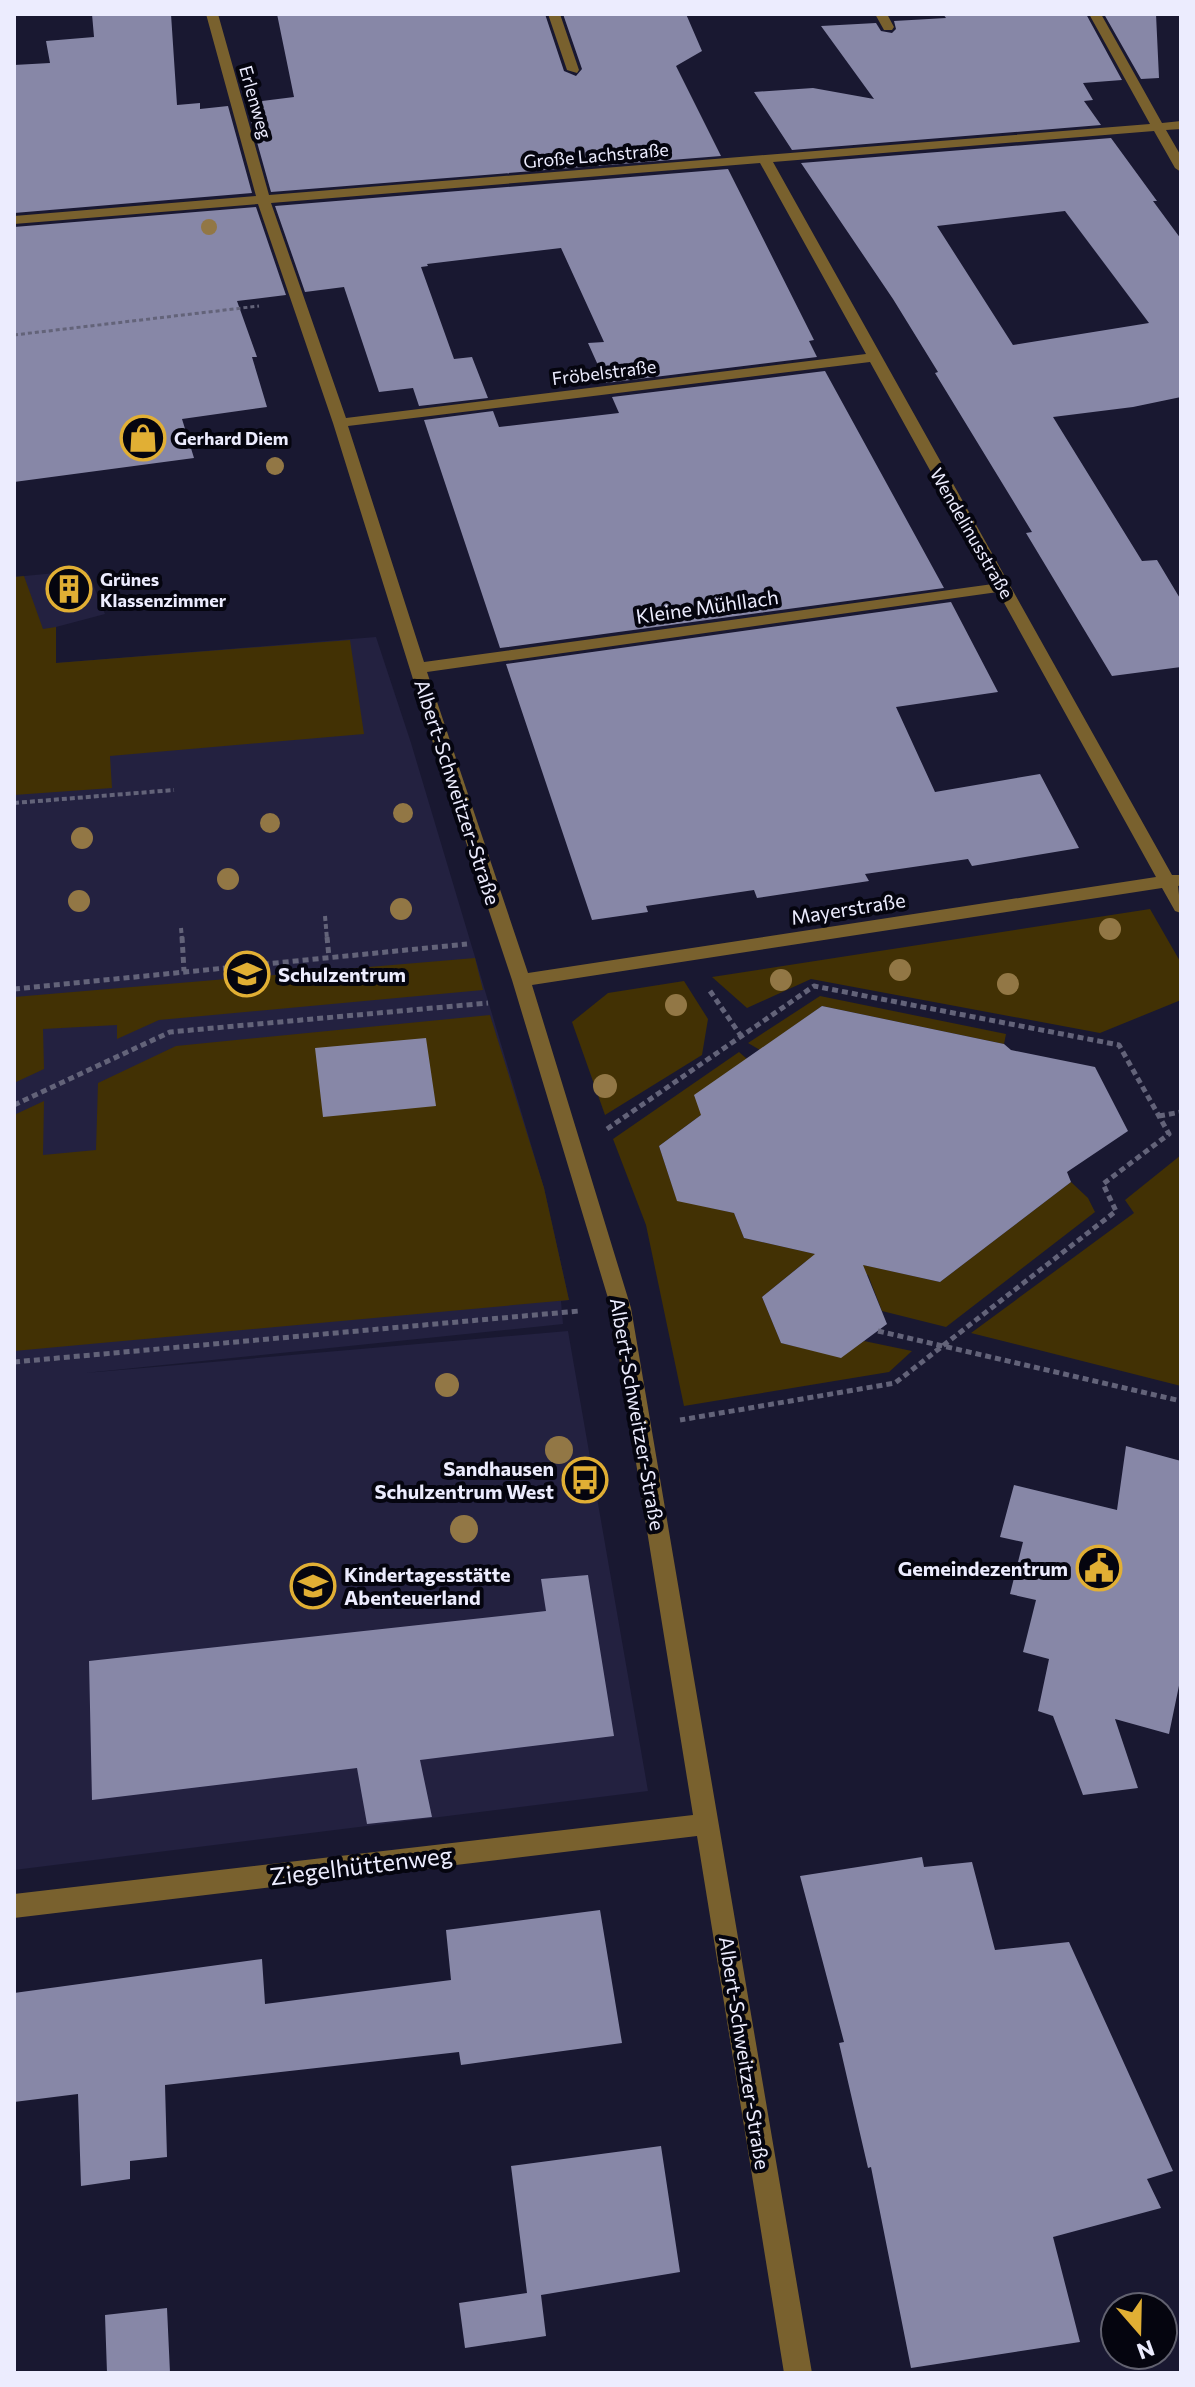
<svg xmlns="http://www.w3.org/2000/svg" width="1195" height="2387" font-family="Commissioner,sans-serif">
	<style>
		.built { fill: #232140 }
		.green { fill: #423104 }
		.building { fill: #8787a7; fill-rule: evenodd }
		.lines { fill: none; stroke-linecap: round; stroke-linejoin: round }
		.path-far2 { stroke: #636379; stroke-width: 3; stroke-dasharray: 4 3; stroke-linecap: butt }
		.path-far1 { stroke: #636379; stroke-width: 4; stroke-dasharray: 5 3; stroke-linecap: butt }
		.path { stroke: #636379; stroke-width: 5; stroke-dasharray: 6 4; stroke-linecap: butt }
		.minor { fill: #79612e; fill-rule: evenodd }
		.tree { fill: #927745 }
		.labels { text-anchor: middle; dominant-baseline: central; stroke-width: 8; stroke-linejoin: round; paint-order: stroke }
		.far-street-label { font-size: 18px; fill: #ececfe; stroke: #05050f }
		.far-poi-label { font-size: 18px; font-weight: bold; fill: #ececfe; stroke: #05050f; text-anchor: start }
		.street-label { font-size: 20px; fill: #ececfe; stroke: #05050f }
		.poi-label { font-size: 20px; font-weight: bold; fill: #ececfe; stroke: #05050f; text-anchor: start }
		.near-street-label { font-size: 24px; fill: #ececfe; stroke: #05050f }
	</style>
	<rect width="100%" height="100%" fill="#191831"/>
	<!-- built -->
	<path class="built" d="M87 570 105 614 56 627V663L376 637 411 743 544 1188 569 1300 561 1301 563 1324 85 1373 568 1331 648 1791 14 1870V577Z"/>
	<!-- green -->
	<path class="green" d="M24 576 43 629 56 627V663L350 640 364 734 110 756 112 788 14 795V577Z
		M1150 909 1181 963V1000L1100 1033 811 979 747 1008 712 977Z
		M475 958 483 990 159 1020 117 1039V1025L43 1029 44 1069 14 1083V997Z
		M684 981 708 1019 702 1055 605 1115 572 1022 608 993Z
		M820 996 1006 1034 1004 1044 822 1006 760 1050 748 1043Z
		M490 1015 544 1188 569 1300 14 1351V1115L44 1101 43 1155 96 1150 98 1083 176 1046Z
		M739 1052 747 1059 701 1115 659 1146 677 1200 734 1213 744 1238 940 1282 1071 1182 1088 1198 1095 1212 946 1327 882 1311 868 1275 805 1262 762 1297 781 1343 841 1357 864 1341 912 1351 889 1372 684 1406 646 1225 613 1139Z
		M1181 1155V1386L971 1333 1134 1213 1125 1200Z"/>
	<!-- building -->
	<path class="building" d="M92 14H171L177 105 200 103V109L228 106 252 193 14 213V65L50 63 46 41 94 37Z
		M277 14H545L564 71 576 76 582 69 563 14H686L702 51 676 66 721 156 271 192 246 103 294 97Z
		M943 14H1086L1122 80 1083 83 1093 100 1084 101 1101 125 792 150 754 92 813 88 874 99 821 26 876 23 881 31 892 33 896 29 894 21 946 18Z
		M1104 14H1156L1159 78 1141 79Z
		M1111 138 1157 201H1153L1181 239V397L1133 407 1053 417 1142 561 1157 560 1181 600V667L1112 676 1026 533 1032 532 935 373 938 372 893 299 801 163ZM1065 211 1149 323 1013 345 937 226Z
		M728 169 814 340 809 341 817 357 606 383 588 343 604 342 561 248 427 264 428 266 421 267 454 359 472 357 488 398 419 406 413 388 379 392 344 287 305 292 275 206Z
		M256 207 286 295 237 301 257 357H252L267 407 182 419 194 458 14 482V227Z
		M825 371 944 588 500 648 424 420 493 411 499 427 619 413 612 397Z
		M951 602 998 692 896 707 935 792 1040 774 1079 848 972 866 968 859 865 874 869 881 757 898 754 890 646 906 648 912 592 920 506 664Z
		M822 1006 1004 1044 1011 1050 1095 1067 1128 1131 1067 1172 1071 1182 940 1282 863 1265 887 1324 841 1358 781 1343 762 1297 815 1254 744 1238 734 1213 677 1201 659 1146 701 1115 694 1095Z
		M426 1038 436 1106 323 1117 315 1048Z
		M1126 1446 1181 1461V1676L1169 1734 1115 1719 1138 1788 1083 1795 1053 1716 1038 1711 1049 1659 1023 1652 1036 1600 1010 1594 1023 1542 1000 1537 1014 1485 1117 1510Z
		M588 1575 614 1736 420 1760 432 1817 367 1824 357 1768 92 1800 89 1661 546 1611 541 1579Z
		M922 1857 924 1867 972 1862 995 1950 1069 1942 1173 2171 1147 2179 1161 2208 1053 2237 1080 2342 911 2368 871 2167 868 2168 839 2043 844 2042 800 1876Z
		M600 1910 622 2043 461 2065 459 2052 165 2085 167 2157 130 2161V2179L81 2186 78 2094 14 2102V1993L262 1959 265 2004 451 1980 446 1930Z
		M661 2146 680 2272 541 2295 546 2336 465 2348 459 2303 527 2293 511 2166Z
		M167 2308 170 2373H107L105 2315Z"/>
	<g class="lines">
		<!-- path-far2 -->
		<path class="path-far2" d="M14 335 259 306"/>
		<!-- path-far1 -->
		<path class="path-far1" d="M14 803 174 790
			M325 916 327 939
			M181 928 182 939"/>
		<!-- path -->
		<path class="path" d="M182 937 184 971
			M327 937 329 957
			M14 989 467 944
			M710 991 741 1036
			M14 1105 170 1032 488 1003
			M1159 1116 1181 1112
			M607 1129 814 986 1119 1045 1169 1134 1103 1184 1116 1211 895 1383 680 1420
			M878 1331 1181 1401
			M14 1362 579 1311"/>
		<!-- minor -->
		<path class="minor" d="M206 14H218L269 195 1150 124 1089 14H1101L1162 123 1181 121V129L1166 130 1181 156V172L1175 168 1154 131 773 162 1172 875H1181V885L1178 886 1181 913 1175 911 1162 888 532 985 631 1308 812 2373H784L697 1836 14 1918V1894L693 1815 611 1308 512 980 432 740 333 423 258 204 14 224V216L256 196ZM760 163 866 354 346 418 271 203ZM870 362 993 584 424 662 348 426ZM998 592 1156 877 528 973 427 672Z
			M548 14H560L579 70 577 73 567 70Z
			M875 14H887L894 27 892 30H884Z"/>
	</g>
	<!-- trees -->
	<g class="tree">
		<circle cx="209" cy="227" r="8"/>
		<circle cx="275" cy="466" r="9"/>
		<circle cx="403" cy="813" r="10"/>
		<circle cx="270" cy="823" r="10"/>
		<circle cx="82" cy="838" r="11"/>
		<circle cx="228" cy="879" r="11"/>
		<circle cx="79" cy="901" r="11"/>
		<circle cx="401" cy="909" r="11"/>
		<circle cx="1110" cy="929" r="11"/>
		<circle cx="900" cy="970" r="11"/>
		<circle cx="781" cy="980" r="11"/>
		<circle cx="1008" cy="984" r="11"/>
		<circle cx="676" cy="1005" r="11"/>
		<circle cx="605" cy="1086" r="12"/>
		<circle cx="447" cy="1385" r="12"/>
		<circle cx="559" cy="1450" r="14"/>
		<circle cx="464" cy="1529" r="14"/>
	</g>
	<!-- icons -->
	<defs>
		<g id="shop-ring" transform="scale(2.3)"><circle r="9.5" fill="#05050f" stroke="#e1af34" stroke-width="1.5"/><path d="M-5-2.5h2.3a2.7 3.5 0 0 1 5.4 0H5L5.5 6h-11ZM-1.5-2.5h3a1.5 2.3 0 0 0-3 0Z" fill="#e1af34"/></g>
		<g id="building-ring" transform="scale(2.3)"><circle r="9.5" fill="#05050f" stroke="#e1af34" stroke-width="1.5"/><path d="M-4-6H4V6H1V3H-1V6H-4ZM-2.5-4.3h1.7v1.8h-1.7ZM.8-4.3h1.7v1.8H.8ZM-2.5-1h1.7V.8h-1.7ZM.8-1h1.7V.8H.8Z" fill="#e1af34"/></g>
		<g id="school-ring" transform="scale(2.3)"><circle r="9.5" fill="#05050f" stroke="#e1af34" stroke-width="1.5"/><path d="M0-5L7-2L0 1L-7-2ZM-4 1L0 2.5L4 1V4Q0 6-4 4Z" fill="#e1af34"/></g>
		<g id="bus-ring" transform="scale(2.3)"><circle r="9.5" fill="#05050f" stroke="#e1af34" stroke-width="1.5"/><path d="M-5-6H5V4H4V6H2V4H-2V6H-4V4H-5ZM-3.5-4V0h7V-4ZM-3.5 1.2v1.5H-2V1.2ZM2 1.2v1.5H3.5V1.2Z" fill="#e1af34"/></g>
		<g id="civic-ring" transform="scale(2.3)"><circle r="9.5" fill="#05050f" stroke="#e1af34" stroke-width="1.5"/><path d="M-.6-6.5H3V-4.5H.6V-3L4-1V1h2V6H-6V1h2V-1L-.6-3ZM-1.2 2.5V6h2.4V2.5Z" fill="#e1af34"/></g>
	</defs>
	<g fill-rule="evenodd">
		<use href="#shop-ring" x="143" y="438"/>
		<use href="#building-ring" x="69" y="589"/>
		<use href="#school-ring" x="247" y="974"/>
		<use href="#bus-ring" x="585" y="1480"/>
		<use href="#civic-ring" x="1099" y="1568"/>
		<use href="#school-ring" x="313" y="1586"/>
	</g>
	<g class="labels">
		<!-- far-street labels -->
		<g class="far-street-label">
			<text transform="translate(256 102) rotate(74)">Erlenweg</text>
			<text transform="translate(596 155) rotate(-5)">Große Lachstraße</text>
			<text transform="translate(604 372) rotate(-7)">Fröbelstraße</text>
			<text transform="translate(972 533) rotate(60)">Wendelinusstraße</text>
		</g>
		<!-- far-poi labels -->
		<g class="far-poi-label">
			<text x="174" y="438">Gerhard Diem</text>
			<text x="100" y="579">Grünes<tspan x="100" dy="21">Klassenzimmer</tspan></text>
		</g>
		<!-- street labels -->
		<g class="street-label">
			<text transform="translate(707 606) rotate(-8)">Kleine Mühllach</text>
			<text transform="translate(458 792) rotate(72)">Albert-Schweitzer-Straße</text>
			<text transform="translate(848 908) rotate(-9)">Mayerstraße</text>
			<text transform="translate(638 1414) rotate(80)">Albert-Schweitzer-Straße</text>
			<text transform="translate(745 2053) rotate(81)">Albert-Schweitzer-Straße</text>
		</g>
		<!-- poi labels -->
		<g class="poi-label">
			<text x="278" y="974">Schulzentrum</text>
			<text x="554" y="1468" text-anchor="end">Sandhausen<tspan x="554" dy="23">Schulzentrum West</tspan></text>
			<text x="1068" y="1568" text-anchor="end">Gemeindezentrum</text>
			<text x="344" y="1574">Kindertagesstätte<tspan x="344" dy="23">Abenteuerland</tspan></text>
		</g>
		<!-- near-street labels -->
		<g class="near-street-label">
			<text transform="translate(361 1865) rotate(-7)">Ziegelhüttenweg</text>
		</g>
	</g>
	<!-- border -->
	<rect width="1195" height="2387" fill="none" stroke="#ececfe" stroke-width="32"/>
	<!-- north arrow -->
	<g transform="translate(1139 2331) rotate(160)"><circle r="38" fill="#05050f" stroke="#61616f" stroke-width="2"/>
	<path d="M0-6L14 30L0 20L-14 30Z" fill="#e1af34"/>
	<text y="-12" font-size="22" font-weight="bold" text-anchor="middle" fill="#ececfe">N</text>
	</g>
</svg>
